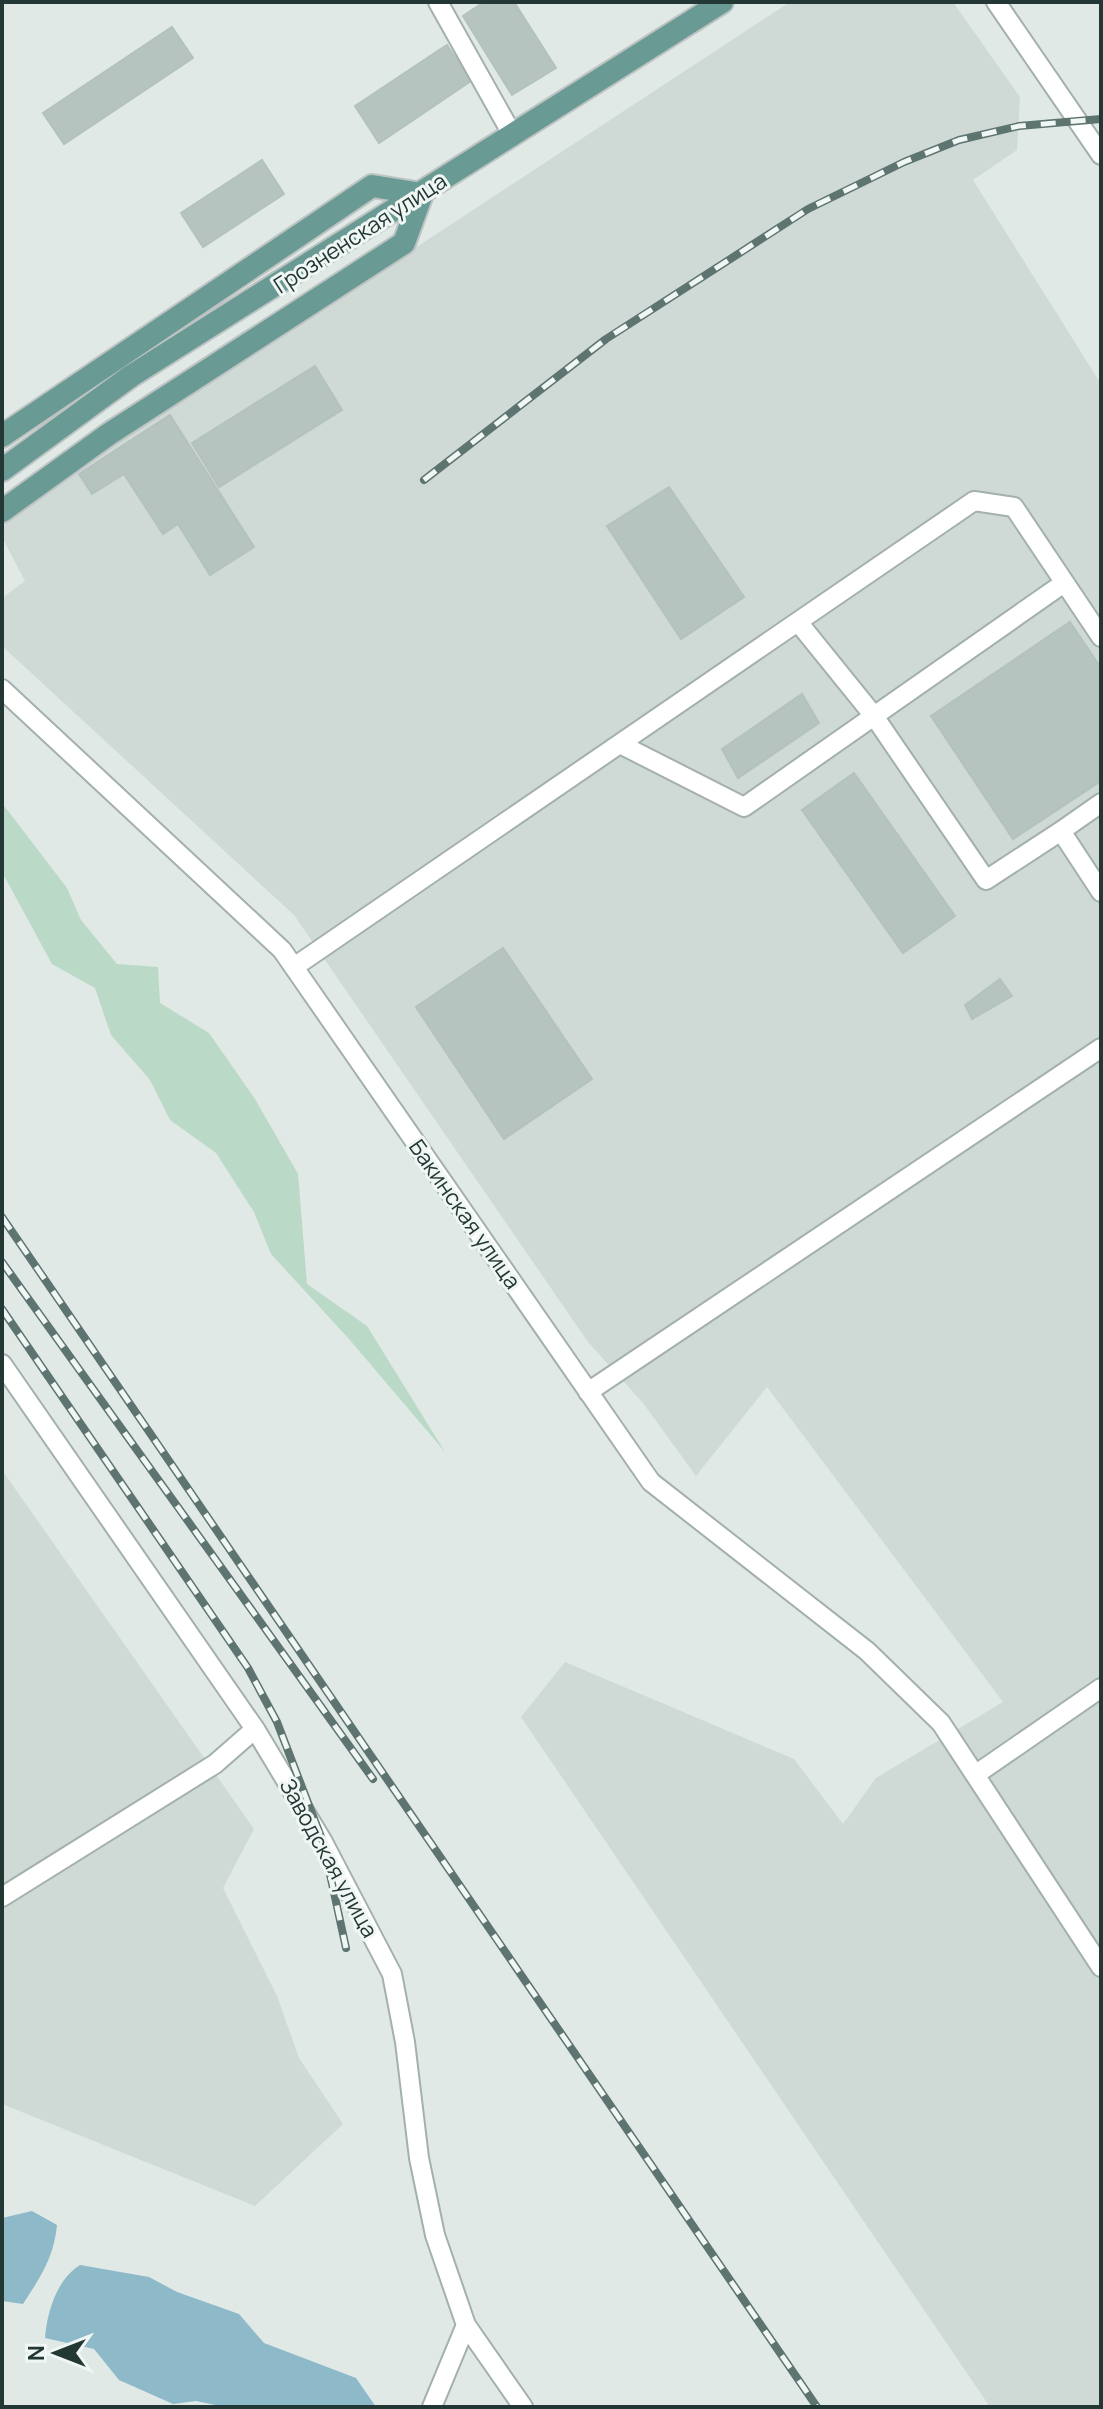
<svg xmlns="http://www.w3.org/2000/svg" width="1103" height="2409" font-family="Manrope,sans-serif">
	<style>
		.built { fill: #cfd9d5 }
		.green { fill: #bbd9c7 }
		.water { fill: #8db9c9 }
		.building { fill: #b6c4c0; stroke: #b3c2be; stroke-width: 2 }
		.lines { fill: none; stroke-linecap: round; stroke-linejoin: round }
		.minor-casing { stroke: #a4b0ad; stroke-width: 22 }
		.major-casing { stroke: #bdc3c2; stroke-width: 26 }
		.minor { stroke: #fff; stroke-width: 18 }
		.major { stroke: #699a94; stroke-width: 22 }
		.rail-casing { stroke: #5d7470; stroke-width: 8 }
		.rail { stroke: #f0f6f4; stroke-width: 5; stroke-dasharray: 15; stroke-linecap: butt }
		.labels { text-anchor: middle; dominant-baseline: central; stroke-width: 6; stroke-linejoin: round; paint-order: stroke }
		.street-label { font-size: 22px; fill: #233835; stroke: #f0f6f4 }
	</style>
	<rect width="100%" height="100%" fill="#e0e9e6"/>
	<!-- built -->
	<path class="built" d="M790 2H953L1020 97 1017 150 973 180 1101 384V2407H990L521 1717 565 1662 794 1759 843 1824 876 1778 1003 1702 767 1387 696 1476 643 1403 588 1342 294 915 2 646V598L25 581 2 537V519Z
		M2 1470 254 1829 223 1888 277 1996 299 2058 343 2124 255 2206 2 2104Z"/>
	<!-- green -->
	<path class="green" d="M2 803 67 888 81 920 117 964 158 967 160 1003 209 1033 255 1099 298 1174 307 1284 367 1326 445 1452 349 1339 271 1254 254 1212 216 1153 170 1120 150 1080 111 1035 95 988 52 964 2 872Z"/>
	<!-- water -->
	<path class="water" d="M32 2211 57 2225C54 2257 40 2278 23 2304L2 2301V2218Z
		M80 2265 149 2277 177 2292 239 2314 264 2343 356 2378 376 2407H225L196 2401 173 2404 119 2380 94 2349 45 2338C47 2312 57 2279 80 2265Z"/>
	<!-- building -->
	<path class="building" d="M484 2H514L556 68 512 95 463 16Z
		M172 27 193 58 64 144 43 113Z
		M447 45 471 81 379 143 355 106Z
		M262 160 284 194 203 247 181 213Z
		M315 366 342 410 219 487 192 443Z
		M170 415 254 547 210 575 178 524 163 534 124 474 92 494 79 474Z
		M669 487 744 597 681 639 607 526Z
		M1070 622 1101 668V781L1013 839 931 716Z
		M802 694 819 723 738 778 722 749Z
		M854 773 955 916 903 953 802 810Z
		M503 948 592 1079 504 1139 416 1007Z
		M1000 979 1012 996 972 1019 965 1005Z"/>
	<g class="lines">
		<!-- minor casing -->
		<g class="minor-casing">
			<path id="minor" d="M438 2 512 134
				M996 2 1101 155
				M798 622 874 716 986 880 1061 831
				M2 689 282 950 651 1482 867 1651 941 1723 1101 1967
				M620 744 744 807 1064 583
				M1101 803 1061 831 1101 892
				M294 967 974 501 1014 507 1101 637
				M2 1364 255 1729 323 1842 392 1974 405 2042 419 2158 435 2235 466 2325 523 2407
				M588 1392 1101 1048
				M975 1775 1101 1688
				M2 1897 215 1764 255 1729
				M432 2407 466 2325"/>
		</g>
		<!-- major casing -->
		<g class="major-casing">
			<path id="major" d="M2 436 372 186 422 194
				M2 470 131 376 722 2
				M2 511 109 434 404 243 422 194"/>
		</g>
		<!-- minor -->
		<use href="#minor" class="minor"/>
		<!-- major -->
		<use href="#major" class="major"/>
		<!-- rail casing -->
		<g class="rail-casing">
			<path id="rail" d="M424 480 606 339 808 209 904 162 959 140 1019 126 1101 119
				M2 1217 817 2407
				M2 1262 373 1779
				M2 1309 248 1668 277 1722 323 1842 346 1948"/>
		</g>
		<!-- rail -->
		<use href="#rail" class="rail"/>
	</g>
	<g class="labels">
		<!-- street labels -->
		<g class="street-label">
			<text transform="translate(360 233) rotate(-33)">Грозненская улица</text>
			<text transform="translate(465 1214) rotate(55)">Бакинская улица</text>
			<text transform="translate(329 1858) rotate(61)">Заводская улица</text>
		</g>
	</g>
	<!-- border -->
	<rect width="1103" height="2409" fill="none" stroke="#233835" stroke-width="8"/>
	<!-- north arrow -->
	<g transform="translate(56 2353) rotate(270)" stroke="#f0f6f4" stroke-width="6" paint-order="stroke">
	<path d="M0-6L14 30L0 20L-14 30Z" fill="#233835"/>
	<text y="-12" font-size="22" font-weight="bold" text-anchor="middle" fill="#233835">N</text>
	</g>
</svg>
